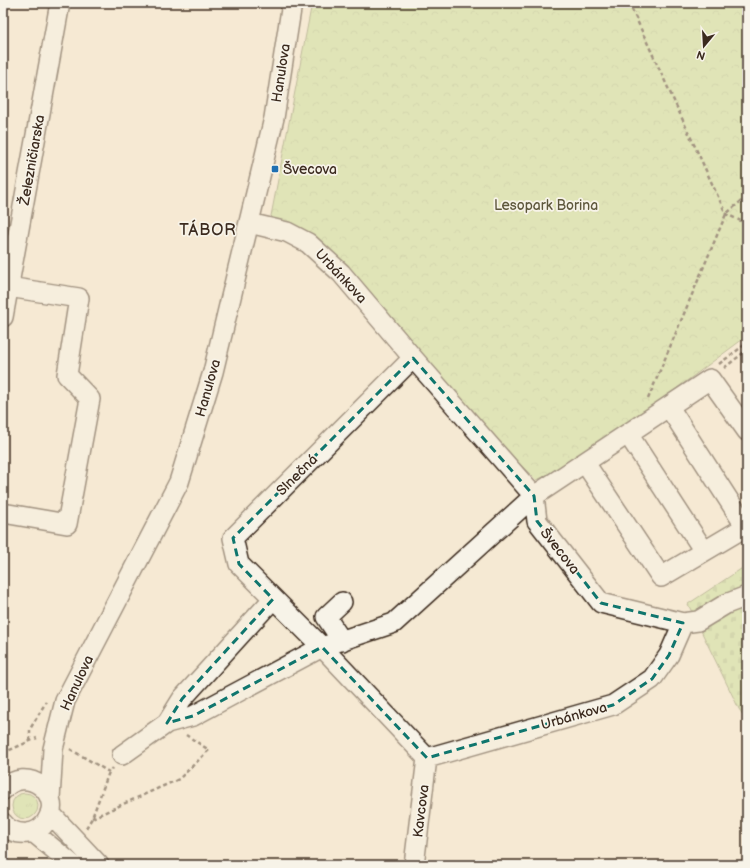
<svg xmlns="http://www.w3.org/2000/svg" width="750" height="868" font-family="'Balsamiq Sans',sans-serif">
	<style>
		.grass { fill: url(#grass-tufts); stroke: #80845a }
		.forest { fill: url(#forest-crowns); stroke: #80845a }
		.cemetery { fill: url(#cemetery-stones); stroke: #80845a }
		.lines { fill: none; stroke-linecap: round; stroke-linejoin: round }
		.minor-casing { stroke: #3b2a1e; stroke-width: 22 }
		.path { stroke: #3b2a1e; stroke-width: 2.5; stroke-dasharray: 4 3; stroke-linecap: butt }
		.minor { stroke: #f7f3e8; stroke-width: 19 }
		.marked { fill: none; stroke: #0f766e; stroke-width: 3; stroke-dasharray: 8 5; stroke-linejoin: round }
		.poi-dot { fill: #1f6fb2; stroke: #f7f3e8; stroke-width: 1.5 }
		.labels { text-anchor: middle; dominant-baseline: central; stroke-width: 3.5; stroke-linejoin: round; paint-order: stroke }
		.street-label { font-size: 14px; fill: #3b2a1e; stroke: #f7f3e8 }
		.poi-label { font-size: 14px; fill: #3b2a1e; stroke: #f7f3e8; text-anchor: start }
		.park-label { font-size: 14px; fill: #5e573c; stroke: #f7f3e8 }
		.quarter-label { font-size: 16px; letter-spacing: 1px; fill: #3b2a1e; stroke: #f7f3e8 }
	</style>
	<defs>
		<pattern id="grass-tufts" width="24" height="20" patternUnits="userSpaceOnUse"><rect width="24" height="20" fill="#c6de95"/><path d="M3 7l-1-3M5 7V3M7 7l1-3M15 17l-1-3M17 17v-4M19 17l1-3" fill="none" stroke="#abbf80"/></pattern>
		<pattern id="forest-crowns" width="20" height="18" patternUnits="userSpaceOnUse"><rect width="20" height="18" fill="#c6de95"/><path d="M2 6a3 3 0 1 1 6 0M12 15a3 3 0 1 1 6 0" fill="none" stroke="#abbf80"/></pattern>
		<pattern id="cemetery-stones" width="16" height="16" patternUnits="userSpaceOnUse"><rect width="16" height="16" fill="#c6de95"/><path d="M2 7V4a2 2 0 0 1 4 0v3zM10 15v-3a2 2 0 0 1 4 0v3z" fill="#abbf80"/></pattern>
	</defs>
	<rect width="100%" height="100%" fill="#f5e9d3"/>
	<filter id="ink" filterUnits="userSpaceOnUse"><feTurbulence type="fractalNoise" baseFrequency=".025" numOctaves="2"/><feDisplacementMap in="SourceGraphic" scale="8" xChannelSelector="R" yChannelSelector="G"/><feConvolveMatrix kernelMatrix="1 2 1 2 8 2 1 2 1" color-interpolation-filters="sRGB"/></filter>
	<g filter="url(#ink)">
		<!-- grass -->
		<path class="grass" d="M12 806a13 13 0 1 1 26 0a13 13 0 1 1-26 0Z"/>
		<!-- forest -->
		<path class="forest" d="M312 3H747V336L645 412 551 474 536 480 271 216Z"/>
		<!-- cemetery -->
		<path class="cemetery" d="M747 565V721L739 709 688 604Z"/>
		<g class="lines">
			<!-- minor casing -->
			<g class="minor-casing">
				<path id="minor" d="M249 223 287 232 308 243 341 273 413 358 534 496 537 521 601 603 683 623 698 621 726 604 747 596
					M3 317 60 3
					M413 358 233 538 239 564 322 647 427 758
					M669 407 746 527
					M628 434 704 551
					M585 463 661 577 747 526
					M3 513 67 524 90 399 67 375 79 298 8 287
					M342 641 326 617 342 602
					M167 723 182 699 273 599
					M122 755 167 723 193 716 322 647 394 623 534 496 710 379 747 431
					M427 758 613 705 652 679 669 655 683 623
					M3 790C26 763 66 795 46 822 42 828 35 832 28 833 18 834 9 831 3 823
					M50 799 53 749 65 701 179 482 213 372 274 118 292 3
					M50 813 99 865
					M33 832 73 865
					M414 865 427 758"/>
			</g>
			<!-- path -->
			<path class="path" d="M629 3 726 214 747 224
				M719 364 747 343
				M724 368 747 350
				M648 399 726 214 747 196
				M30 741V729L46 702
				M70 749 109 772
				M3 753 37 738
				M92 818 179 779 209 750 186 735
				M86 828 92 818 109 772 112 768"/>
			<!-- minor -->
			<use href="#minor" class="minor"/>
		</g>
	</g>
	<!-- marked area -->
	<path d="M0 0H750V868H0ZM413 358 534 496 537 521 601 603 683 623 669 655 652 679 613 705 427 758 322 647 193 716 167 723 182 699 273 599 239 564 233 538Z" fill="#f5e9d3" fill-opacity=".55" fill-rule="evenodd"/>
	<path class="marked" d="M413 358 534 496 537 521 601 603 683 623 669 655 652 679 613 705 427 758 322 647 193 716 167 723 182 699 273 599 239 564 233 538Z"/>
	<!-- markers -->
	<rect class="poi-dot" x="271" y="165" width="8" height="8" rx="2"/>
	<g class="labels">
		<!-- street labels -->
		<g class="street-label">
			<text transform="translate(281 73) rotate(-81)">Hanulova</text>
			<text transform="translate(32 160) rotate(-80)">Železničiarska</text>
			<text transform="translate(341 276) rotate(47)">Urbánkova</text>
			<text transform="translate(208 388) rotate(-74)">Hanulova</text>
			<text transform="translate(297 475) rotate(-45)">Slnečná</text>
			<text transform="translate(560 551) rotate(52)">Švecova</text>
			<text transform="translate(77 683) rotate(-65)">Hanulova</text>
			<text transform="translate(574 716) rotate(-16)">Urbánkova</text>
			<text transform="translate(421 811) rotate(-83)">Kavcova</text>
		</g>
		<!-- poi labels -->
		<g class="poi-label">
			<text x="283" y="169">Švecova</text>
		</g>
		<!-- park labels -->
		<g class="park-label">
			<text x="546" y="205">Lesopark Borina</text>
		</g>
		<!-- quarter labels -->
		<g class="quarter-label">
			<text x="208" y="230">TÁBOR</text>
		</g>
	</g>
	<!-- margin -->
	<rect width="750" height="868" fill="none" stroke="#f7f3e8" stroke-width="16"/>
	<rect x="8" y="8" width="734" height="852" fill="none" stroke="#3b2a1e" stroke-width="1.5" filter="url(#ink)"/>
	<!-- north arrow -->
	<g transform="translate(704 46) rotate(198)" stroke="#f7f3e8" stroke-width="3" paint-order="stroke">
	<path d="M0-3L7 15L0 10L-7 15Z" fill="#3b2a1e"/>
	<text y="-6" font-size="11" font-weight="bold" text-anchor="middle" fill="#3b2a1e">N</text>
	</g>
</svg>
